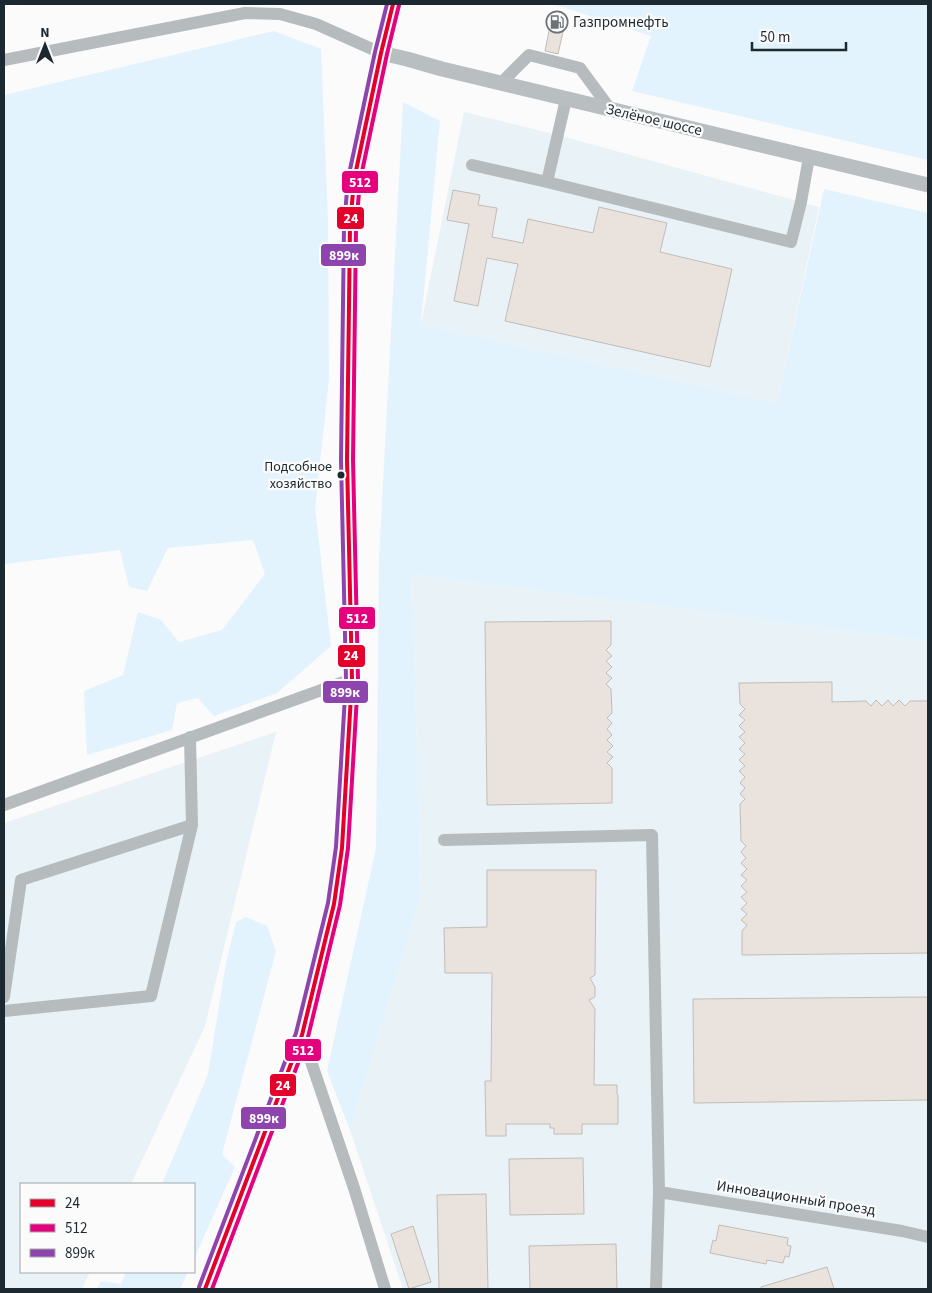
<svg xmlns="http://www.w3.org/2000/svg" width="932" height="1293" font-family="'Source Sans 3',sans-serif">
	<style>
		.built { fill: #e9f2f6 }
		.green { fill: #e2f3fd }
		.building { fill: #eae3dd; stroke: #c1bcb8 }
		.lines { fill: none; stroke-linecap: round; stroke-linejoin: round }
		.minor { stroke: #b6bbbe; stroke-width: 12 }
		.major { stroke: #b9bec0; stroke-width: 15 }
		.bus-1-casing { stroke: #fbfbfb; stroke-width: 8 }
		.bus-2-casing { stroke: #fbfbfb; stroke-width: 8 }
		.bus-3-casing { stroke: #fbfbfb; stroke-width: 8 }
		.bus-1 { stroke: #e4002b; stroke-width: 4 }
		.bus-2 { stroke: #e5007d; stroke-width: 4 }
		.bus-3 { stroke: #8e44ad; stroke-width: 4 }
		.bus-dot { fill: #1d2930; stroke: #fbfbfb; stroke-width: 2 }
		.labels { text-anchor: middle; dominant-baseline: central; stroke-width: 4.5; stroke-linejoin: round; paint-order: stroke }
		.bus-label { font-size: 14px; fill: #1d2930; stroke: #fbfbfb; text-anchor: end }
		.poi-label { font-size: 15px; fill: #1d2930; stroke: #fbfbfb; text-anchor: start }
		.street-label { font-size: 15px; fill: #1d2930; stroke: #fbfbfb }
		.line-badge { stroke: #fbfbfb; stroke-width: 2 }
		.badge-label { font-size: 14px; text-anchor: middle; font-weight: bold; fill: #fff }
	</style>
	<rect width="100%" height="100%" fill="#fbfbfb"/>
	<!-- built -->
	<path class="built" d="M464 112 558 135 819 207 777 403 421 324Z
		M412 574 928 641V1289H403L350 1130 421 893Z
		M276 732 205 1026 131 1184H21V1272H90L82 1289H4V823Z"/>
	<!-- green -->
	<path class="green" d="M553 4H928V160L632 91 651 36Z
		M274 31 321 49 328 221 329 379 315 508 331 646 277 693 214 716 198 698 177 703 172 730 87 755 84 691 123 675 138 612 161 620 179 642 222 630 265 574 253 540 168 548 147 591 129 587 120 550 4 564V95Z
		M403 102 440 121 421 324 777 403 824 189 928 213V641L412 574 421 894 350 1130 327 1071 376 848 379 560Z
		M246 917 267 926 276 951 222 1154 235 1167 194 1259V1184H162L208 1074 226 963 236 922Z
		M126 1272H188L180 1289H97L101 1281 121 1284Z"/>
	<!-- building -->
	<path class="building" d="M552 16 566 19 558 54 545 51Z
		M453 190 480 195 478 205 497 208 492 237 523 243 528 219 593 233 599 207 667 223 660 252 732 269 710 367 505 321 518 264 487 258 478 306 454 301 469 224 447 220Z
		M611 621V645L606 650 612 656 606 661 612 667 606 673 612 678 606 684 611 689 612 713 607 718 612 723 607 729 612 735 607 740 613 746 607 752 613 757 607 763 612 768V803L487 805 485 622Z
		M832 682V702L866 701 871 706 876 700 882 706 888 700 893 706 899 700 905 706 910 701H928V953L742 955V931L747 925 741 920 747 914 741 909 747 903 741 897 747 892 741 886 747 880 741 875 747 869 741 863 746 858 741 852 746 846 741 841 740 804 745 799 740 794 745 788 740 783 745 777 739 771 745 766 739 760 745 754 739 749 745 743 739 737 745 732 739 726 745 720 739 715 745 709 740 704 739 683Z
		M487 870H596L595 975 590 978 595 987V997L589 1000 595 1009 594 1085H617V1094L618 1095V1124H582V1134H554V1128H550V1124H506V1136H486L485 1081H491L492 973H445L444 928 487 927Z
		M928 997V1100L694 1103 693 999Z
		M583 1158 584 1214 510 1215 509 1159Z
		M486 1194 488 1289H439L437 1195Z
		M719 1225 788 1238 787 1245 791 1246 789 1257 785 1256 783 1263 767 1260 766 1264 710 1253 713 1240 716 1241Z
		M413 1226 431 1282 409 1289 391 1234Z
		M616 1244 617 1289H530L529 1246Z
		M827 1267 834 1289H761V1287Z"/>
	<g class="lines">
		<!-- minor -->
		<path class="minor" d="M4 60 245 13 280 14 316 24 381 53
			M501 83 529 55 580 68 611 110
			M566 99 547 182 791 242 801 202 809 157
			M472 165 547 182
			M4 805 352 679
			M444 840 652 835 659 1192 656 1289
			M4 997 21 880 192 825 190 737
			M4 1011 151 996 192 825
			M302 1035 354 1188 385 1289
			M659 1192 902 1231 928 1237"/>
		<!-- major -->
		<path class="major" d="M381 53 407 59 442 69 928 185
			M205 1289 302 1035 334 904 342 848 352 679 347 460 350 227 354 180 381 53 393 4"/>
		<!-- bus-1 casing -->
		<g class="bus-1-casing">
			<path id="bus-1" d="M205 1289 302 1035 334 904 342 848 352 679 347 460 350 227 354 180 381 53 393 4"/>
		</g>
		<!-- bus-2 casing -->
		<g class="bus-2-casing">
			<path id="bus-2" d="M212 1289 308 1037 340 905 348 848 358 679 353 460 356 227 360 181 387 54 399 5"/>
		</g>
		<!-- bus-3 casing -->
		<g class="bus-3-casing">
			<path id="bus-3" d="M199 1287 296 1033 328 903 336 847 346 679 341 460 344 226 348 179 375 52 387 4"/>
		</g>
		<!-- bus-1 -->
		<use href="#bus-1" class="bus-1"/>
		<!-- bus-2 -->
		<use href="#bus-2" class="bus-2"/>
		<!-- bus-3 -->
		<use href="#bus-3" class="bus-3"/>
	</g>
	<!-- icons -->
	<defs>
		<g id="fuel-ring" transform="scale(1.125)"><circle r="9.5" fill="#fbfbfb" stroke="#6b7277" stroke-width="1.5"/><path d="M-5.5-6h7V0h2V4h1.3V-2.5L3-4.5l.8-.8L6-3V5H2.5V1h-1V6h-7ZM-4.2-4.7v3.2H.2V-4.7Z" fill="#6b7277"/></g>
	</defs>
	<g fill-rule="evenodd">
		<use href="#fuel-ring" x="557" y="22"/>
	</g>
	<!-- markers -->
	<circle class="bus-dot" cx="341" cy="475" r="4.5"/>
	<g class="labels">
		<!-- bus labels -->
		<g class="bus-label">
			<text x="332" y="467">Подсобное<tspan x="332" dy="17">хозяйство</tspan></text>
		</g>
		<!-- poi labels -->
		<g class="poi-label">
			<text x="573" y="22">Газпромнефть</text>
		</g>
		<!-- street labels -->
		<g class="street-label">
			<text transform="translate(654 120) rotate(13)">Зелёное шоссе</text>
			<text transform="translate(796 1198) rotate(9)">Инновационный проезд</text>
		</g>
	</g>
	<g class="line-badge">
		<rect x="341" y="170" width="38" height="24" rx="5" fill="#e5007d"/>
		<rect x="336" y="206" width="29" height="24" rx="5" fill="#e4002b"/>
		<rect x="320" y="243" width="47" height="24" rx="5" fill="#8e44ad"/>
		<rect x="338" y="606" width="38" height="24" rx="5" fill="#e5007d"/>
		<rect x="337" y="644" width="29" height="24" rx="5" fill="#e4002b"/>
		<rect x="322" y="680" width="47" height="24" rx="5" fill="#8e44ad"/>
		<rect x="284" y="1038" width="38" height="24" rx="5" fill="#e5007d"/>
		<rect x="269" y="1073" width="28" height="24" rx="5" fill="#e4002b"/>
		<rect x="240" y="1106" width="47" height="24" rx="5" fill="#8e44ad"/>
	</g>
	<g class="badge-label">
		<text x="360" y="187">512</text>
		<text x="351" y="223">24</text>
		<text x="344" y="260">899к</text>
		<text x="357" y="623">512</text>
		<text x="351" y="660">24</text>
		<text x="345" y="697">899к</text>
		<text x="303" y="1055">512</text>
		<text x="283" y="1090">24</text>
		<text x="264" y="1123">899к</text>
	</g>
	<!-- border -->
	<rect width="932" height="1293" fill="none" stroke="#1d2930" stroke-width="10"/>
	<!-- legend -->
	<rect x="20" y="1183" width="175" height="90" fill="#fbfbfb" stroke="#a2a7aa"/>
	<rect x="30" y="1199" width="25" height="8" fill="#e4002b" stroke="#a2a7aa"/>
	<text x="65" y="1208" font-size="15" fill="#1d2930">24</text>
	<rect x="30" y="1224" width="25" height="8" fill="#e5007d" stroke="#a2a7aa"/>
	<text x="65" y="1233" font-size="15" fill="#1d2930">512</text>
	<rect x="30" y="1249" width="25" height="8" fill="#8e44ad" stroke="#a2a7aa"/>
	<text x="65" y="1258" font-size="15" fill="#1d2930">899к</text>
	<!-- north arrow -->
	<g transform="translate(45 45)" stroke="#fbfbfb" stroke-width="4" paint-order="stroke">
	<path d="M0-4L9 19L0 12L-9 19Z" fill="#1d2930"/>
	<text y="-8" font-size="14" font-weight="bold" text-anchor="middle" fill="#1d2930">N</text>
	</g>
	<!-- scale -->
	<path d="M752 42v8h94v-8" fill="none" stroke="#1d2930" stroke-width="2.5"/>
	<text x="760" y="42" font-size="15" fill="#1d2930" stroke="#fbfbfb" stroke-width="4" paint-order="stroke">50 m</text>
</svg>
